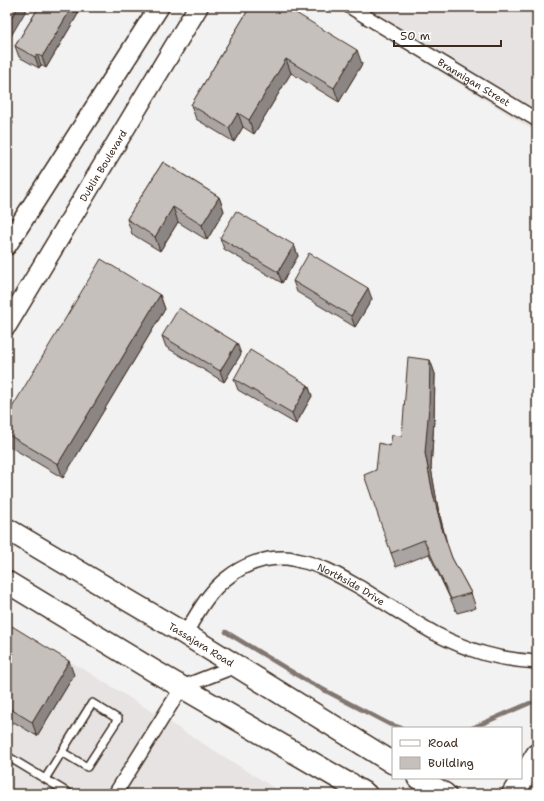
<svg xmlns="http://www.w3.org/2000/svg" width="544" height="801" font-family="'Shantell Sans',sans-serif">
	<style>
		.built { fill: #e6e3e2 }
		.lines { fill: none; stroke-linecap: round; stroke-linejoin: round }
		.stream { stroke: #827770; stroke-width: 4.5 }
		.service-casing { stroke: #3b2a1e; stroke-width: 10 }
		.minor-casing { stroke: #3b2a1e; stroke-width: 16 }
		.secondary-casing { stroke: #3b2a1e; stroke-width: 22 }
		.primary-casing { stroke: #3b2a1e; stroke-width: 24 }
		.motorway-casing { stroke: #3b2a1e; stroke-width: 25 }
		.service { stroke: #fff; stroke-width: 7 }
		.minor { stroke: #fff; stroke-width: 13 }
		.secondary { stroke: #fff; stroke-width: 19 }
		.primary { stroke: #fff; stroke-width: 21 }
		.motorway { stroke: #fff; stroke-width: 22 }
		.wall { fill: #aaa5a3; stroke: #3b2a1e }
		.shaded-wall { fill: #8b8684; stroke: #3b2a1e }
		.building { fill: #c6c0bd; stroke: #3b2a1e }
		.labels { text-anchor: middle; dominant-baseline: central; stroke-width: 3; stroke-linejoin: round; paint-order: stroke }
		.street-label { font-size: 10px; fill: #3b2a1e; stroke: #fff }
	</style>
	<rect width="100%" height="100%" fill="#f3f2f2"/>
	<filter id="ink" filterUnits="userSpaceOnUse"><feTurbulence type="fractalNoise" baseFrequency=".025" numOctaves="2"/><feDisplacementMap in="SourceGraphic" scale="8" xChannelSelector="R" yChannelSelector="G"/><feConvolveMatrix kernelMatrix="1 2 1 2 8 2 1 2 1" color-interpolation-filters="sRGB"/></filter>
	<g filter="url(#ink)">
		<!-- built -->
		<path class="built" d="M337 7H537V133L536 132Z
			M7 624 93 675 284 794H7Z"/>
		<g class="lines">
			<!-- stream -->
			<path class="stream" d="M226 632 307 681 389 724 401 728
				M472 728 530 703"/>
			<!-- service casing -->
			<g class="service-casing">
				<path id="service" d="M7 756 70 794
					M45 779 92 703 118 719 87 767 62 752"/>
			</g>
			<!-- minor casing -->
			<g class="minor-casing">
				<g id="minor">
					<path id="s1" d="M350 7 537 120"/>
					<path id="s2" d="M185 634C197 614 208 592 227 578 243 565 264 557 286 558 290 558 296 560 300 561 322 565 341 577 361 588 385 603 410 620 436 634 469 651 499 660 537 662"/>
					<path d="M115 794 182 687 236 666"/>
				</g>
			</g>
			<!-- secondary casing -->
			<g class="secondary-casing">
				<g id="secondary">
					<path d="M7 245 159 7"/>
					<path id="s3" d="M7 325 198 7"/>
				</g>
			</g>
			<!-- primary casing -->
			<g class="primary-casing">
				<g id="primary">
					<path id="s4" d="M7 529 185 634 393 763"/>
					<path d="M7 582 154 671 366 794"/>
					<path d="M418 778 445 794"/>
				</g>
			</g>
			<!-- motorway casing -->
			<g class="motorway-casing">
				<path id="motorway" d="M350 784 353 794
					M513 794 537 755"/>
			</g>
			<!-- service -->
			<use href="#service" class="service"/>
			<!-- minor -->
			<use href="#minor" class="minor"/>
			<!-- secondary -->
			<use href="#secondary" class="secondary"/>
			<!-- primary -->
			<use href="#primary" class="primary"/>
			<!-- motorway -->
			<use href="#motorway" class="motorway"/>
		</g>
		<!-- wall -->
		<path class="wall" d="M39 7H76L78 14 46 68 41 65 39 68 19 57 15 46Z
			M250 7 362 64 339 102 291 73 254 134 243 127 234 142 196 119 191 105Z
			M163 162 219 197 224 211 207 240 178 222 160 251 132 234 127 219Z
			M220 238 294 245 298 256 282 283 224 249Z
			M293 281 372 299 355 327 297 292Z
			M160 295 165 309 63 478 7 445V416Z
			M162 336 241 354 224 382 166 347Z
			M430 360 435 374 434 420 431 468 438 508 446 542 452 558 471 593 476 608 457 613 429 554 396 567 391 553 376 470 390 446 402 436Z
			M234 379 308 385 312 396 296 424 238 390Z
			M7 623 74 675 37 736 7 718Z"/>
		<!-- shaded-wall -->
		<path class="shaded-wall" d="M18 7H28L7 43V25Z
			M72 7H76L78 14 46 68 42 57Z
			M357 50 362 64 339 102 334 88Z
			M37 54 41 65 39 68 35 57Z
			M286 59 291 73 254 134 249 120Z
			M7 106 13 123 7 134Z
			M238 113 243 127 234 142 229 128Z
			M219 197 224 211 207 240 202 225Z
			M173 207 178 222 160 251 155 237Z
			M294 245 298 256 282 283 278 272Z
			M368 288 372 299 355 327 351 316Z
			M160 295 165 309 63 478 58 464Z
			M237 343 241 354 224 382 220 371Z
			M430 360 435 374 434 420 431 468 438 508 447 543 442 529 433 494 425 453Z
			M308 385 312 396 296 424 292 413Z
			M69 661 74 675 37 736 32 722Z"/>
		<!-- building -->
		<path class="building" d="M7 7H18L7 25Z
			M39 7H72L42 57 37 54 35 57 15 46Z
			M250 7H286L357 50 334 88 286 59 249 120 238 113 229 128 191 105Z
			M163 162 219 197 202 225 173 207 155 237 127 219Z
			M236 211 294 245 278 272 220 238Z
			M309 253 368 288 351 316 293 281Z
			M101 259 160 295 58 464 7 434V416Z
			M179 308 237 343 220 371 162 336Z
			M250 350 308 385 292 413 234 379Z
			M408 357 430 360 429 406 425 453 433 494 442 529 452 558 471 593 451 599 424 540 391 553 364 475 376 470 379 443 390 446 392 435 402 436Z
			M7 623 69 661 32 722 7 707Z"/>
	</g>
	<g class="labels">
		<!-- street labels -->
		<g class="street-label">
			<text stroke="none"><textPath href="#s1" startOffset="145">Brannigan Street</textPath></text>
			<text stroke="none"><textPath href="#s3" startOffset="186">Dublin Boulevard</textPath></text>
			<text stroke="none"><textPath href="#s2" startOffset="205">Northside Drive</textPath></text>
			<text stroke="none"><textPath href="#s4" startOffset="226">Tassajara Road</textPath></text>
		</g>
	</g>
	<!-- margin -->
	<rect width="544" height="801" fill="none" stroke="#fff" stroke-width="24"/>
	<rect x="12" y="12" width="520" height="777" fill="none" stroke="#3b2a1e" stroke-width="1.5" filter="url(#ink)"/>
	<!-- legend -->
	<rect x="392" y="727" width="130" height="52" fill="#ffffff" stroke="#b1aaa5"/>
	<rect x="400" y="740" width="20" height="6" fill="#ffffff" stroke="#b1aaa5"/>
	<text x="428" y="747" font-size="12" fill="#3b2a1e">Road</text>
	<rect x="400" y="757" width="20" height="12" fill="#c6c0bd" stroke="#b1aaa5"/>
	<text x="428" y="767" font-size="12" fill="#3b2a1e">Building</text>
	<!-- scale -->
	<path d="M394 40v6h107v-6" fill="none" stroke="#3b2a1e" stroke-width="2"/>
	<text x="400" y="40" font-size="12" fill="#3b2a1e" stroke="#ffffff" stroke-width="3" paint-order="stroke">50 m</text>
</svg>
